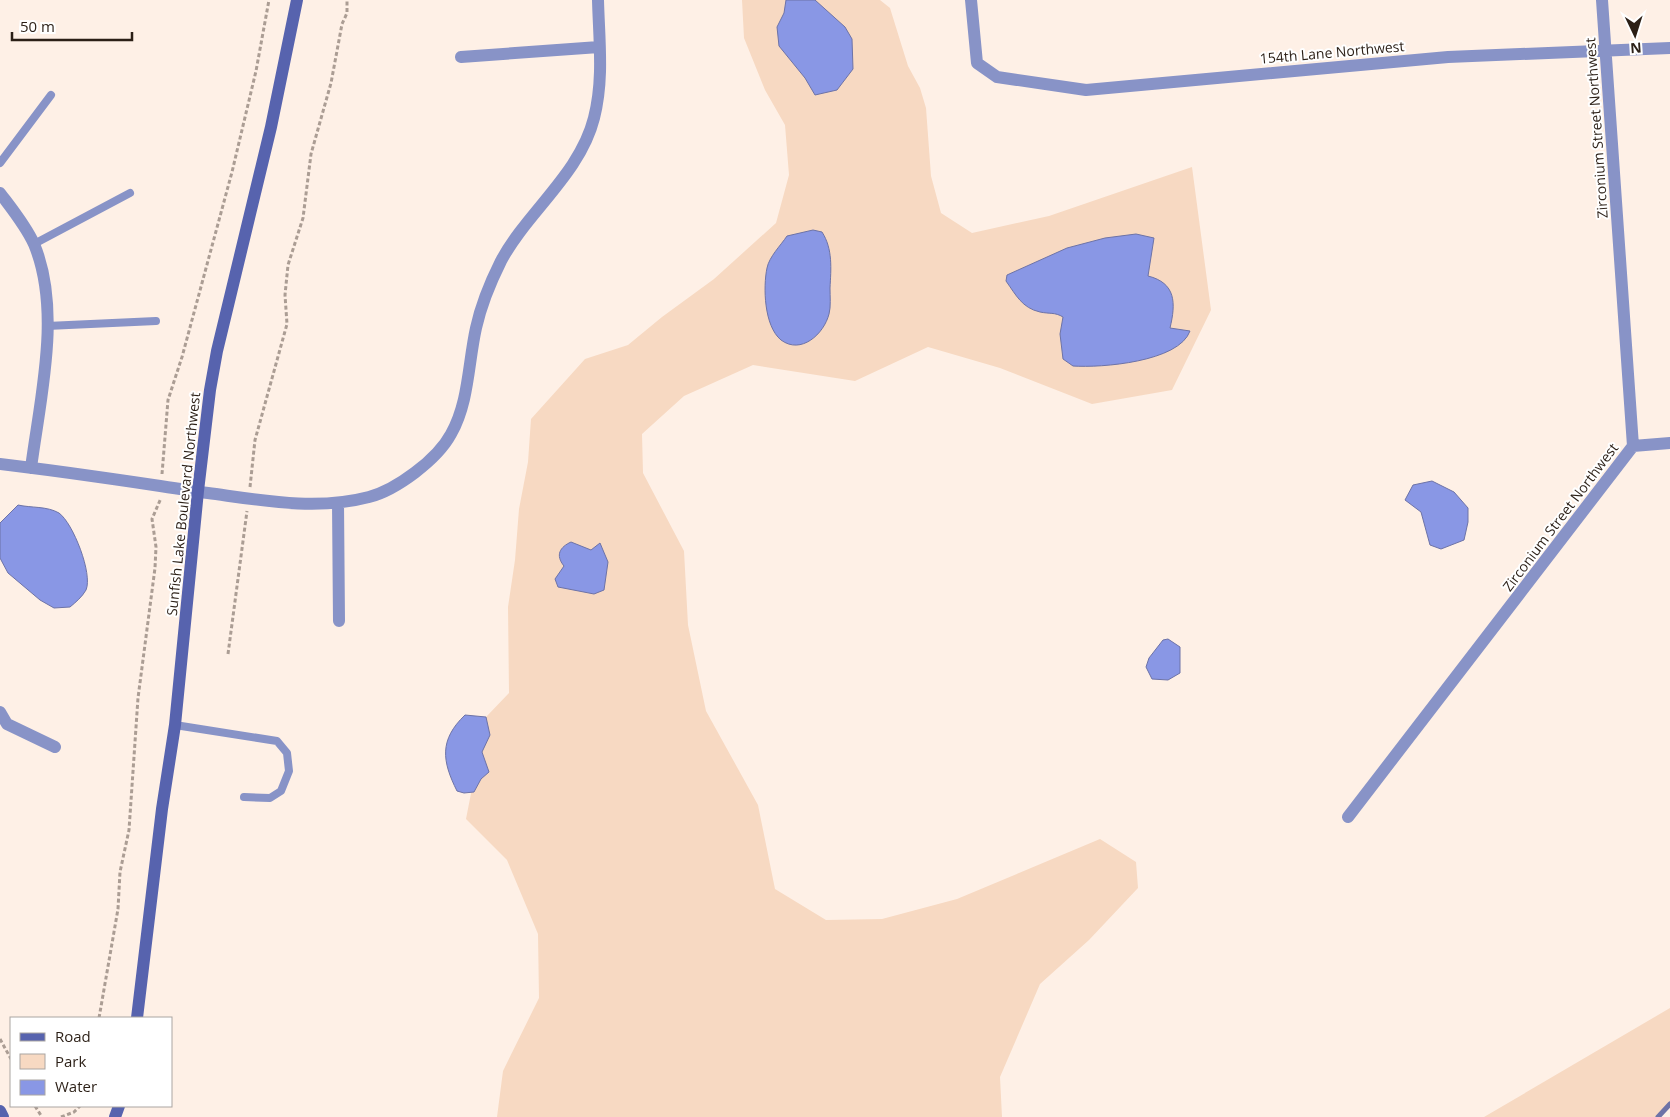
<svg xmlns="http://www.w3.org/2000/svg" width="1670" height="1117" font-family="'Open Sans',sans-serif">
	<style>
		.green { fill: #f7d9c2 }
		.water { fill: #8997e5; stroke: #6d73a7 }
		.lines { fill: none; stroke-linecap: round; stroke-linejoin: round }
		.stream { stroke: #6d73a7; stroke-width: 5 }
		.path { stroke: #ab9d94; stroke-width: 3; stroke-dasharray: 4 2.5; stroke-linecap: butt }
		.lane { stroke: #8893c7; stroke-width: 8 }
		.street { stroke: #8893c7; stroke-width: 12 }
		.secondary { stroke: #5763ae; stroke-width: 12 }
		.labels { text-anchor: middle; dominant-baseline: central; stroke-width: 4; stroke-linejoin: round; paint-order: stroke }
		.street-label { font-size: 14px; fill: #2b1f16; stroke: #fff }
	</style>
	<rect width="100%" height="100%" fill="#fef0e6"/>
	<!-- green -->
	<path class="green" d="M742 0H880L890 8 908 66 920 88 926 108 931 176 941 213 972 233 1049 216 1192 167 1211 310 1172 390 1092 404 1000 368 928 347 855 381 753 365 684 396 642 434 643 473 684 551 688 625 706 711 758 805 775 889 826 920 882 919 957 899 1100 839 1136 862 1138 888 1089 940 1040 984 1000 1077 1002 1117H497L503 1071 539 998 538 934 507 860 466 819 486 717 509 693 508 607 515 560 519 509 528 462 531 419 585 359 628 345 662 317 714 279 776 223 789 175 785 125 765 90 744 38Z
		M1670 1008V1104L1658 1117H1484Z"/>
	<!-- water -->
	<path class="water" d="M786 0H815L845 27 852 39 853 69 837 90 815 95 805 78 779 46 777 27 784 13Z
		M813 230 822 232C833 249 831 269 830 288 830 296 831 307 829 314 824 334 801 355 781 340 764 326 763 287 767 268 769 257 781 245 787 236Z
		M1136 234 1154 238 1148 276C1176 283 1176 303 1170 328L1190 331C1179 362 1101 368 1073 366L1063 359 1060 334 1063 317C1055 312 1049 314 1040 312 1022 308 1016 295 1006 281L1007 275 1067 248 1105 238Z
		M1432 481 1454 492 1468 508V522L1464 540 1441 549 1430 545 1421 512 1405 500 1413 485Z
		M18 505C31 508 47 506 59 513 73 523 93 574 86 590 82 597 76 602 70 607L54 608 40 600 8 573 0 558V523Z
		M571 542 591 550 600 543 608 562 604 590 594 594 558 587 555 579 564 566C555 555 560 547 571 542Z
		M1168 639 1180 647V673L1168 680 1152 679 1146 667 1149 658 1163 640Z
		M465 715 486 717 490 735 482 752 489 772 481 779 474 792 464 793 457 791C442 761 439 740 465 715Z"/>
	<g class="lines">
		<!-- stream -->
		<path class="stream" d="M1658 1117 1670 1104"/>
		<!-- path -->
		<path class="path" d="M162 474 168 400 182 357 232 172 256 71 269 0
			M250 487 255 440 287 324 285 295 288 265 303 218 311 154 331 83 342 24 347 13V0
			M228 654 247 511
			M99 1018 118 909 120 872 129 830 138 698 155 568 156 547 152 519 161 498
			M0 1039 11 1059
			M35 1106 42 1117
			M61 1117 74 1112 80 1106"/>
		<!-- lane -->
		<path class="lane" d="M0 163 51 95
			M34 244 130 193
			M47 326 156 321
			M175 725 277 741 287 753 289 771 281 791 270 798 244 797"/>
		<!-- street -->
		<path class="street" d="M971 0 977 63 997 77 1086 90 1448 57 1670 48
			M461 57 599 47
			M0 193C12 209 26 226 34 244 62 311 40 398 31 468
			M1633 446 1670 443
			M0 464C69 472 139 483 208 493 260 500 316 511 369 497 396 490 437 460 451 434 469 402 468 364 476 328 481 305 490 283 501 261 527 212 580 174 594 118 604 79 599 40 598 0
			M338 503 339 621
			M0 712 7 724 55 747
			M1348 817 1633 446 1602 0"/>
		<!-- secondary -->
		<path class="secondary" d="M137 1018 162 809 175 725 198 491 210 390 217 351 271 127 297 0
			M0 1111 3 1117
			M115 1117 119 1106"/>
	</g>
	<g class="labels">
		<!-- street labels -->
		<g class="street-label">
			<text transform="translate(1332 52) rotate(-5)">154th Lane Northwest</text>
			<text transform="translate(1596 128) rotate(-94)">Zirconium Street Northwest</text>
			<text transform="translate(183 504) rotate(-84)">Sunfish Lake Boulevard Northwest</text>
			<text transform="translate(1560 517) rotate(-53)">Zirconium Street Northwest</text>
		</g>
	</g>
	<!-- legend -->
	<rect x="10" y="1017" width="162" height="90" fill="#ffffff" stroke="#aaa5a2"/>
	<rect x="20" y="1033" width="25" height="8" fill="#5763ae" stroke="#aaa5a2"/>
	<text x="55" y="1042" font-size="15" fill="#2b1f16">Road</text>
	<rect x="20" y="1054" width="25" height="15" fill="#f7d9c2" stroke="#aaa5a2"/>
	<text x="55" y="1067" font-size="15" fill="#2b1f16">Park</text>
	<rect x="20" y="1080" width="25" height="15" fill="#8997e5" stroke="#aaa5a2"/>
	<text x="55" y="1092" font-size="15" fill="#2b1f16">Water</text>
	<!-- north arrow -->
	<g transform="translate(1635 35) rotate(176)" stroke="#ffffff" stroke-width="4" paint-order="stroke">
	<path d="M0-4L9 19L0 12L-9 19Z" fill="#2b1f16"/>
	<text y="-8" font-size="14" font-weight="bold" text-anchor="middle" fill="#2b1f16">N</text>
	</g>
	<!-- scale -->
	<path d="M12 32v8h120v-8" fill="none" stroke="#2b1f16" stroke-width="2.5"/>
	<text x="20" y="32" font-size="15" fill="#2b1f16" stroke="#ffffff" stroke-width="4" paint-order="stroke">50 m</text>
</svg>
